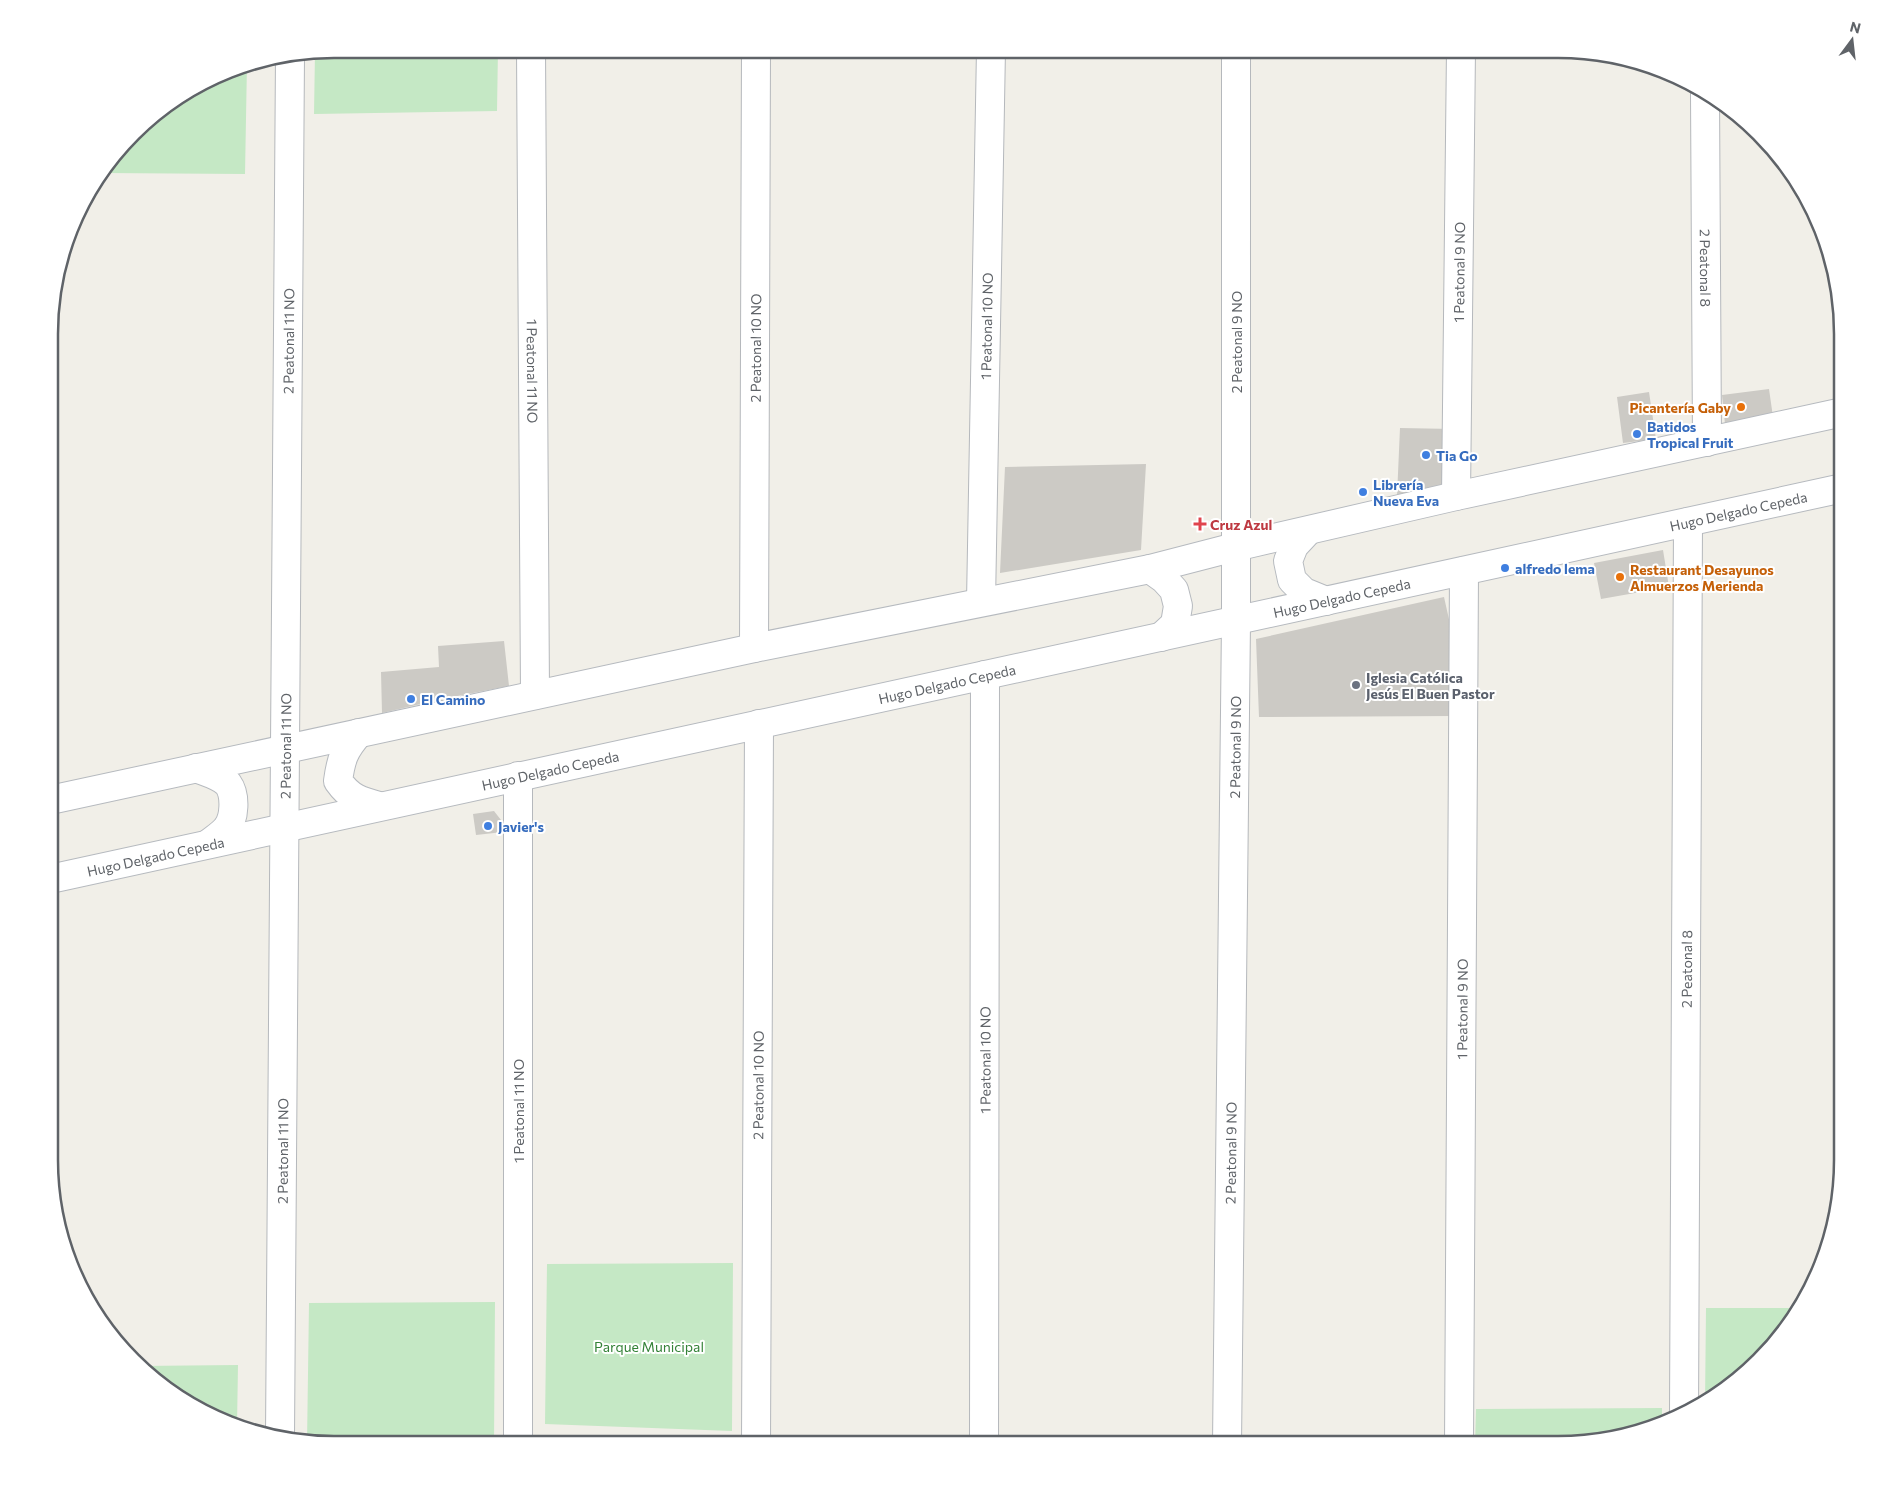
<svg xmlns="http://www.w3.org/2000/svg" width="1892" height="1494" font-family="Commissioner,sans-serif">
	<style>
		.green { fill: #c5e8c5 }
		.building { fill: #cccac5 }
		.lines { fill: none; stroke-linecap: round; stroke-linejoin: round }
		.street-casing { stroke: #b5b8bc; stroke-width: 30 }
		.secondary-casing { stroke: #b6babf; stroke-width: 30 }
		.street { stroke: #fff; stroke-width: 28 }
		.secondary { stroke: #fff; stroke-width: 28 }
		.food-dot { fill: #e8710a; stroke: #fff; stroke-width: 2 }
		.shop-dot { fill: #3f7fe0; stroke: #fff; stroke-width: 2 }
		.health-dot { fill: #e0444e; stroke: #fff; stroke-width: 2 }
		.worship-dot { fill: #6b7280; stroke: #fff; stroke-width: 2 }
		.labels { text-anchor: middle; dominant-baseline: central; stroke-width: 4; stroke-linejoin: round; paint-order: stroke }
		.street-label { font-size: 14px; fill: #5f6368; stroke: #fff }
		.food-label { font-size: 14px; font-weight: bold; fill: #c56008; stroke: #fff; text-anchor: end }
		.shop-label { font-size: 14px; font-weight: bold; fill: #366cbe; stroke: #fff; text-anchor: start }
		.health-label { font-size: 14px; font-weight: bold; fill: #be3a42; stroke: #fff; text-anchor: start }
		.worship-label { font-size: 14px; font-weight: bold; fill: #5b616d; stroke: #fff; text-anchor: start }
		.park-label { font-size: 14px; fill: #348238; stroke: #fff }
		.rim { fill: none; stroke: #5f6368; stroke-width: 2.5 }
	</style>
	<rect width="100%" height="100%" fill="#f1efe8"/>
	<!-- green -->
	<path class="green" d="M333 49H498L497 111 314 114 315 52Z
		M247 63 245 174 102 173 146 119 242 64Z
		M733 1263 732 1431 545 1424 547 1264Z
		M495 1302 494 1445H315L307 1443 309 1303Z
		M1706 1308H1798L1772 1349 1717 1397 1705 1404Z
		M238 1365 237 1426 224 1423 145 1374 139 1366Z
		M1662 1408V1425L1559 1445H1475L1476 1409Z"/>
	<!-- building -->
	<path class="building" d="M1769 389 1773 417 1725 424 1722 395Z
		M1649 392 1656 439 1623 443 1617 397Z
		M1400 428 1454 429 1453 482 1397 496Z
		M1146 464 1141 550 1000 573 1005 467Z
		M1663 550 1669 587 1601 599 1594 563Z
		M1444 597 1457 655 1452 716 1259 717 1256 639Z
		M504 641 509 686 442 699 382 713 381 672 439 667 438 646Z
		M494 811 501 820 503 832 476 835 473 814Z"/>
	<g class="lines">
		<!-- street casing -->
		<g class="street-casing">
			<g id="street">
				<path id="s1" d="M531 49 535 695"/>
				<path id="s2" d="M1705 94 1707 442"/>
				<path id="s3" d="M1456 496 1461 49"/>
				<path id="s4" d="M981 602 991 49"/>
				<path id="s5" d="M754 648 756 49"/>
				<path d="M518 776V1445"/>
				<path id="s6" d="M1684 1415 1688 522"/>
				<path id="s7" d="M280 1437 290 56"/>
				<path id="s8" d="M756 1445 759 724"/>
				<path id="s9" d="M984 1445 985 675"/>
				<path id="s10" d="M1227 1445 1236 621V49"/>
				<path id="s11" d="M1459 1445 1464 571"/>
			</g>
		</g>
		<!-- secondary casing -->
		<g class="secondary-casing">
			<g id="secondary">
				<path d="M1308 531 1294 546 1288 561 1292 580 1304 592 1326 601"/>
				<path d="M1150 569 1164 579 1174 590 1178 606 1175 624 1161 637"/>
				<path d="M359 733C344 750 341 759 338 781 350 798 360 801 379 806"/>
				<path d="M196 768C206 772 221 776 228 784 236 795 235 819 226 829 221 835 214 839 208 844"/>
				<path d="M50 800 754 648 1150 569 1235 547 1456 496 1843 412"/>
				<path id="s12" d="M50 879 1843 488"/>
			</g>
		</g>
		<!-- street -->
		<use href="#street" class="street"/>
		<!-- secondary -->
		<use href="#secondary" class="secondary"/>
	</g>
	<!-- markers -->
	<g class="food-dot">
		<circle cx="1741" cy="407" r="5"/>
		<circle cx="1620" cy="577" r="5"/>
	</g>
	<g class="shop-dot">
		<circle cx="1637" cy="434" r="5"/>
		<circle cx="1426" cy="455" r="5"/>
		<circle cx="1363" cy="492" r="5"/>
		<circle cx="1505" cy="568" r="5"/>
		<circle cx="411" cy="699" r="5"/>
		<circle cx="488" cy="826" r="5"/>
	</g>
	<path class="health-dot" d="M1197.5 516.5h5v5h5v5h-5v5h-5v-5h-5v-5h5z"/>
	<circle class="worship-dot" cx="1356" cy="685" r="5"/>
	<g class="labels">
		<!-- street labels -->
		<g class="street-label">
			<text stroke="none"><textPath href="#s2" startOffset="174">2 Peatonal 8</textPath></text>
			<text stroke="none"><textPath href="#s3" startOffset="224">1 Peatonal 9 NO</textPath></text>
			<text stroke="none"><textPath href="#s4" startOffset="276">1 Peatonal 10 NO</textPath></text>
			<text stroke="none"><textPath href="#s7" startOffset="1096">2 Peatonal 11 NO</textPath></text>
			<text transform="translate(1236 342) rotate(-90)">2 Peatonal 9 NO</text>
			<text stroke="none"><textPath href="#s5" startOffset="300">2 Peatonal 10 NO</textPath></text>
			<text stroke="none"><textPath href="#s1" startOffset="322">1 Peatonal 11 NO</textPath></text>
			<text stroke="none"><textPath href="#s12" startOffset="1728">Hugo Delgado Cepeda</textPath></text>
			<text stroke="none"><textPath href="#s12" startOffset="1322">Hugo Delgado Cepeda</textPath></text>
			<text stroke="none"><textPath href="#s12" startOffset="918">Hugo Delgado Cepeda</textPath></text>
			<text stroke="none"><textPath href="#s7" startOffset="691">2 Peatonal 11 NO</textPath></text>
			<text stroke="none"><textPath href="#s10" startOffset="698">2 Peatonal 9 NO</textPath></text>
			<text stroke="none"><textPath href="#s12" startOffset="512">Hugo Delgado Cepeda</textPath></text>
			<text stroke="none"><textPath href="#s12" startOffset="108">Hugo Delgado Cepeda</textPath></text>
			<text stroke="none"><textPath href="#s6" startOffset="446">2 Peatonal 8</textPath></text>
			<text stroke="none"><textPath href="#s11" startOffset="436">1 Peatonal 9 NO</textPath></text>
			<text stroke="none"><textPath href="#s9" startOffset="385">1 Peatonal 10 NO</textPath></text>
			<text stroke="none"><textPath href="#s8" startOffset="360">2 Peatonal 10 NO</textPath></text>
			<text transform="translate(518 1111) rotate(-90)">1 Peatonal 11 NO</text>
			<text stroke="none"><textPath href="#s7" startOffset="286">2 Peatonal 11 NO</textPath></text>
			<text stroke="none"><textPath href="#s10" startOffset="292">2 Peatonal 9 NO</textPath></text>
		</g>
		<!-- food labels -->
		<g class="food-label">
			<text x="1731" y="407">Picantería Gaby</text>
			<text x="1630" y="569" text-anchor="start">Restaurant Desayunos<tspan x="1630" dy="16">Almuerzos Merienda</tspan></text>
		</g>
		<!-- shop labels -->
		<g class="shop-label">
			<text x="1647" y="426">Batidos<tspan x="1647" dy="16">Tropical Fruit</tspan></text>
			<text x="1436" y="455">Tia Go</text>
			<text x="1373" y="484">Librería<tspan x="1373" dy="16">Nueva Eva</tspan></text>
			<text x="1515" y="568">alfredo lema</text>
			<text x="421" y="699">El Camino</text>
			<text x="498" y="826">Javier's</text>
		</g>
		<!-- health labels -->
		<g class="health-label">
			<text x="1210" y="524">Cruz Azul</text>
		</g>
		<!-- worship labels -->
		<g class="worship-label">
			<text x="1366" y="677">Iglesia Católica<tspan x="1366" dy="16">Jesús El Buen Pastor</tspan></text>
		</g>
		<!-- park labels -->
		<g class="park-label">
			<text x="649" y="1346">Parque Municipal</text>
		</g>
	</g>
	<!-- crop -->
	<path d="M0 0H1892V1494H0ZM334 58H1558A276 276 0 0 1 1834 334V1160A276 276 0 0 1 1558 1436H334A276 276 0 0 1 58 1160V334A276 276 0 0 1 334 58Z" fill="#fff" fill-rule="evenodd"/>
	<path class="rim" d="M334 58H1558A276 276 0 0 1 1834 334V1160A276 276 0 0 1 1558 1436H334A276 276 0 0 1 58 1160V334A276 276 0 0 1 334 58Z"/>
	<!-- north arrow -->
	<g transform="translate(1852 40) rotate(15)" stroke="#ffffff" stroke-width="4" paint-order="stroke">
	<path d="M0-4L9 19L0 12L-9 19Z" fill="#5f6368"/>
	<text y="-8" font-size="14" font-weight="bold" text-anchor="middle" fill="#5f6368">N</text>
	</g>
</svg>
